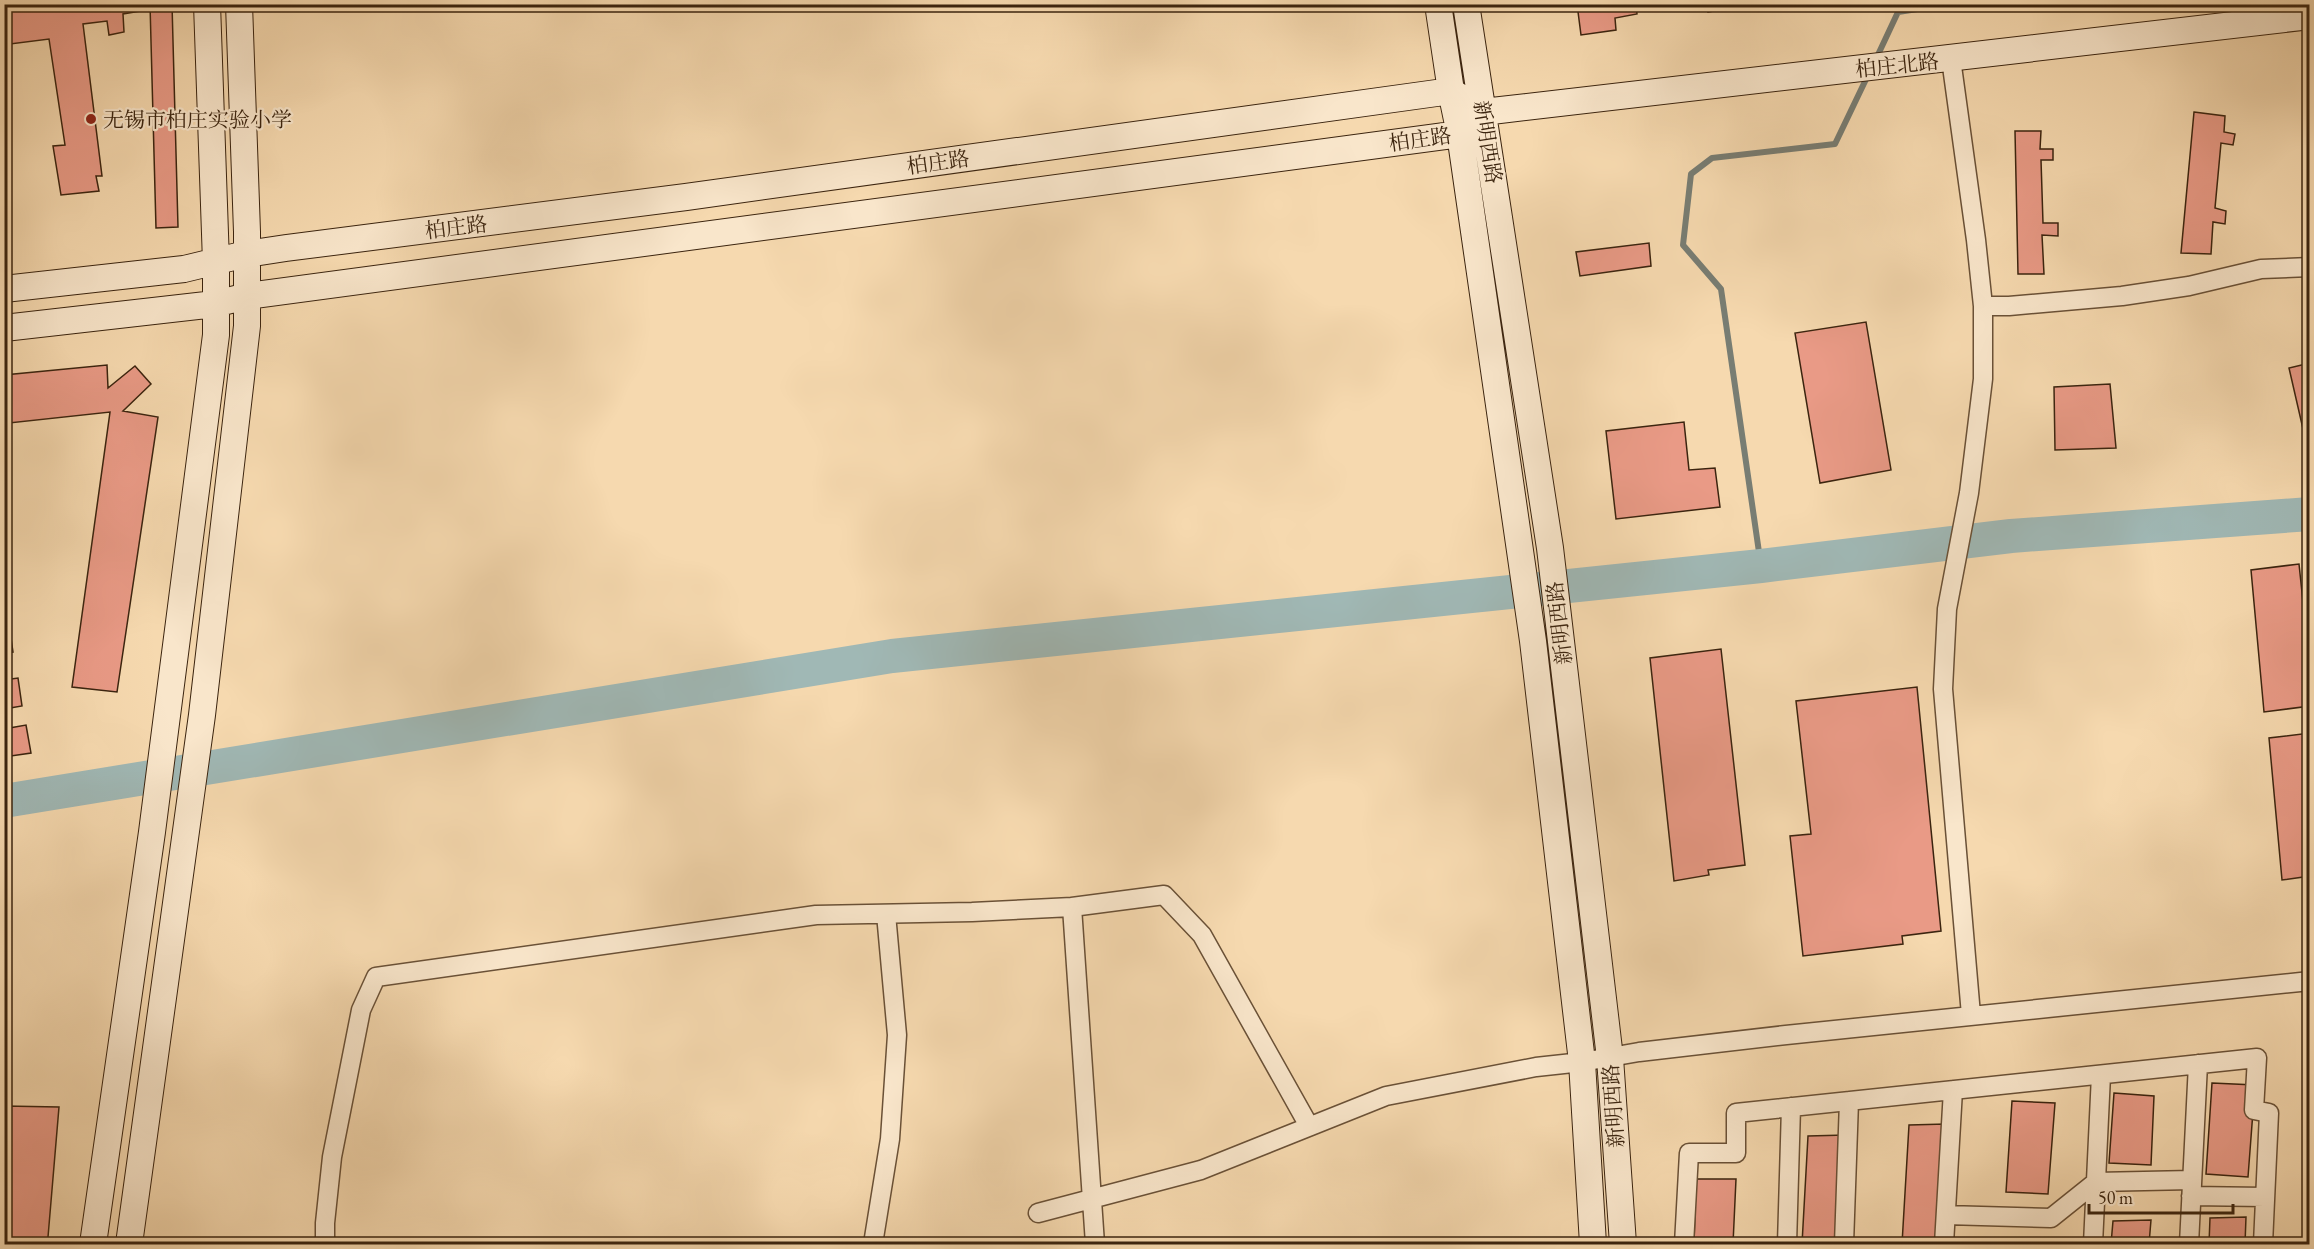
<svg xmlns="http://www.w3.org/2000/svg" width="2314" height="1249" font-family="'EB Garamond','Noto Serif SC',serif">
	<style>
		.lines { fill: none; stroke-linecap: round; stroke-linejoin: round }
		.stream { stroke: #787d73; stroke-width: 6 }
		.river { stroke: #a0b8b5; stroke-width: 34 }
		.building { fill: #e99a86; stroke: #3b240f; stroke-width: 1.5 }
		.street-casing { stroke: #6a5137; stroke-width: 21 }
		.secondary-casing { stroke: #3b240f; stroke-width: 28 }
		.street { stroke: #f9e6cb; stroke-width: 18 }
		.secondary { stroke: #f9e6cb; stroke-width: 26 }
		.poi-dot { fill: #8f2418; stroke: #f9e6cb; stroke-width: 2 }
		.labels { text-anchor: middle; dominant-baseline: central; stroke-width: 4.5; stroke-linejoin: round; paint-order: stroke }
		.street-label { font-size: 21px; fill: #3b240f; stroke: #f9e6cb }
		.poi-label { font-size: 21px; fill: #3b240f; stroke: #f9e6cb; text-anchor: start }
	</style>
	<rect width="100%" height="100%" fill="#f6d9af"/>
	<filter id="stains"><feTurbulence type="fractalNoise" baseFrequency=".00333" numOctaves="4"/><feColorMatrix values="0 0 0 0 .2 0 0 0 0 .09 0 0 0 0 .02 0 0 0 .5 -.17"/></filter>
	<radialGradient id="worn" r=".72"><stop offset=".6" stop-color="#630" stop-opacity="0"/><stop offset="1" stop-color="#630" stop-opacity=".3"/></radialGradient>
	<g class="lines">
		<!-- stream -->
		<path class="stream" d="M1876 59 1898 12 1950 4
			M1761 566 1721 289 1683 245 1691 174 1712 158 1835 144 1869 73"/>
		<!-- river -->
		<path class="river" d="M4 801 892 656 1761 566 2011 536 2310 514"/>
	</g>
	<!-- building -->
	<path class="building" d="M4 4H146L147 10 123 14 124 32 109 35 107 21 83 24 102 176H96L99 191 61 195 53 146 65 145 49 39 10 44 4 31Z
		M150 4H172L178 227 156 228Z
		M1577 4H1636L1637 14 1615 18 1616 30 1581 35Z
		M1707 4H1745V5L1708 12Z
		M2194 112 2225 116 2224 132 2235 134 2233 145 2221 143 2215 208 2226 211 2225 224 2213 222 2211 254 2181 253Z
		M2015 131H2041L2040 149H2053V160H2041L2043 223H2058V236L2042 235 2044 274H2018Z
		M1649 243 1651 266 1580 276 1576 252Z
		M1866 322 1891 470 1820 483 1795 333Z
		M2310 363V427L2303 429 2289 368Z
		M107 365 108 388 135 366 151 384 123 411 158 417 117 692 72 687 110 412 9 423 4 389V375Z
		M2110 384 2116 448 2055 450 2054 387Z
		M1684 422 1689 470 1715 468 1720 507 1616 519 1606 431Z
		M2299 564 2310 669V706L2264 712 2251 570Z
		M9 625 13 652 4 653V626Z
		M1721 649 1745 865 1708 870 1709 875 1674 881 1650 658Z
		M18 678 22 706 4 709V680Z
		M1917 687 1941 931 1902 936 1903 944 1803 956 1790 836 1811 834 1796 701Z
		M26 725 31 753 4 757V729Z
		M2310 733V876L2282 880 2269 738Z
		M2212 1083 2255 1085 2248 1177 2206 1174Z
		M2114 1093 2154 1096 2151 1165 2109 1163Z
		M2012 1101 2055 1103 2048 1194 2006 1192Z
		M4 1106 59 1107 48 1237 41 1244H4Z
		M1946 1124 1940 1244H1902L1909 1125Z
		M1846 1135 1840 1244H1802L1808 1136Z
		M1696 1179H1736L1733 1244H1694Z
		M2246 1217 2245 1244H2209L2210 1218Z
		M2151 1220 2149 1244H2111L2113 1221Z
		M2006 1239 2049 1241V1244H2006Z"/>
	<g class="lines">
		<!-- street casing -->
		<g class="street-casing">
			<path id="street" d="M1951 59 1976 240 1983 306V379L1969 493 1947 609 1943 689 1971 1015
				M1983 306H2009L2122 296 2189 286 2261 269 2310 267
				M1072 907 1164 895 1202 935 1309 1126
				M2191 1196 2265 1197
				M1038 1213 1201 1170 1386 1096 1536 1067 1582 1062 1639 1052 1786 1035 2310 981
				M1946 1215 2051 1218 2096 1182 2192 1180
				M325 1244V1223L332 1157 361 1010 376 977 816 915 972 912 1072 907 1095 1244
				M873 1244 890 1139 897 1035 886 914
				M1684 1244 1689 1153H1736V1113L2257 1058 2254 1110 2269 1113 2263 1244
				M1787 1244 1791 1107
				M1844 1244 1849 1101
				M1944 1244 1953 1090
				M2093 1244 2101 1075
				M2189 1244 2198 1064"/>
		</g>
		<!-- secondary casing -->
		<g class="secondary-casing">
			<path id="secondary" d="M1438 4 1451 91 1460 134 1533 641 1582 1062 1593 1244
				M1466 4 1550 548 1610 1058 1623 1244
				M1483 112 2310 16
				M4 289 184 269 246 254 286 248 686 197 1451 91 1483 112
				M4 328 215 304 247 296 1460 134 1483 112
				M93 1244 152 832 216 335V262L207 4
				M129 1244 202 715 247 326V232L239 4"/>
		</g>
		<!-- street -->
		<use href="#street" class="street"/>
		<!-- secondary -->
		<use href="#secondary" class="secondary"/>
	</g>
	<!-- markers -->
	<circle class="poi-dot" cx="91" cy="119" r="6"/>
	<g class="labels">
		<!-- street labels -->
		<g class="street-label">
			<text transform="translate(1897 65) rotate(-6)">柏庄北路</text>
			<text transform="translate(1420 139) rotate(-8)">柏庄路</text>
			<text transform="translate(1488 142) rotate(81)">新明西路</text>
			<text transform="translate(938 162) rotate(-8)">柏庄路</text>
			<text transform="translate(456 227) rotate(-7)">柏庄路</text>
			<text transform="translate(1559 623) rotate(-97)">新明西路</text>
			<text transform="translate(1613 1106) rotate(-94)">新明西路</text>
		</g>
		<!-- poi labels -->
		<g class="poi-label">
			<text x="103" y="119">无锡市柏庄实验小学</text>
		</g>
	</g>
	<!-- margin -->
	<rect width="2314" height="1249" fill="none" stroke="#f6d9af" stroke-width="24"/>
	<rect x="6" y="6" width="2302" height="1237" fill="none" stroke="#3b240f" stroke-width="3"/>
	<rect x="12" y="12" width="2290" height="1225" fill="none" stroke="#3b240f" stroke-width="1.5"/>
	<!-- scale -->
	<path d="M2089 1204v9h144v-9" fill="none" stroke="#3b240f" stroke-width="3"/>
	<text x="2098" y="1204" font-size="18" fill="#3b240f" stroke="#f9e6cb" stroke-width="4.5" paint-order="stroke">50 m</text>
	<rect width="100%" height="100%" filter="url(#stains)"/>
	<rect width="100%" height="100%" fill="url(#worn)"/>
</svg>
